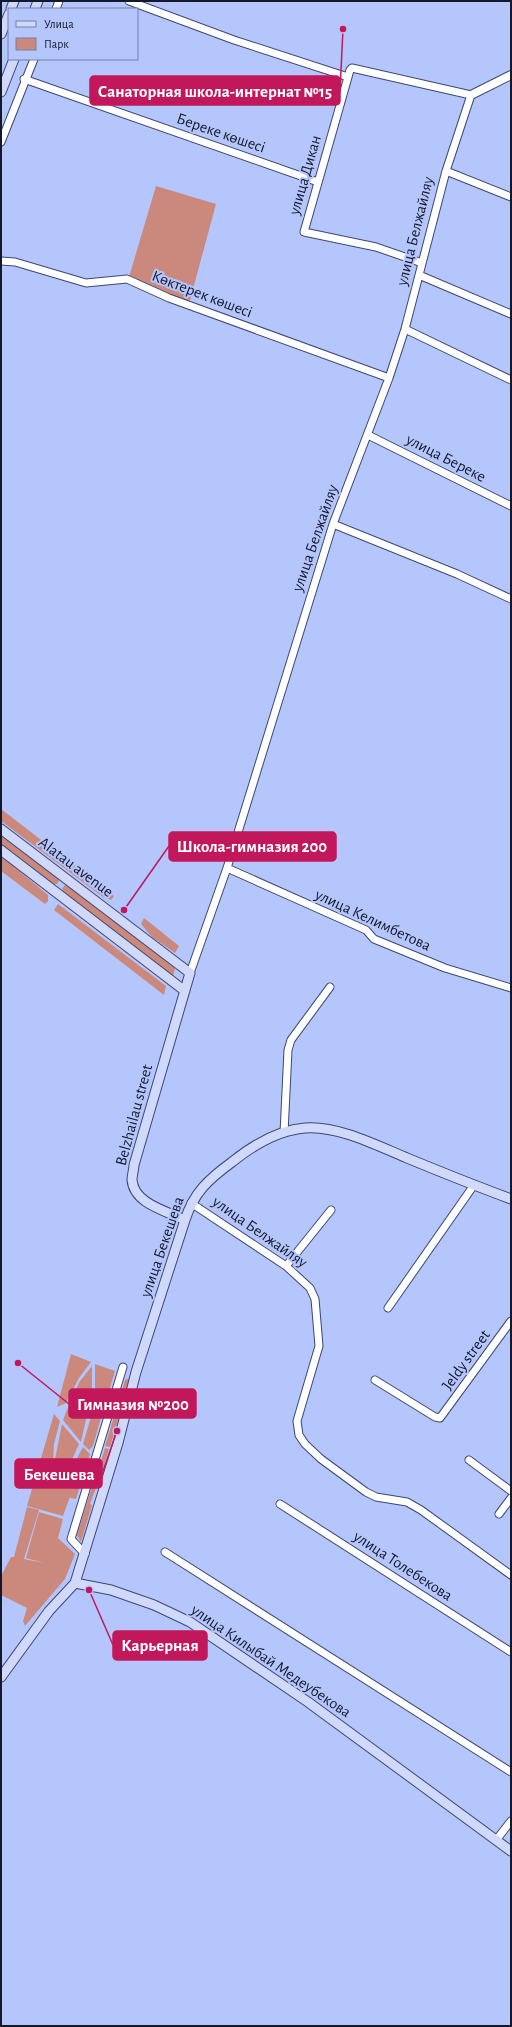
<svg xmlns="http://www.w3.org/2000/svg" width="512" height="2027" font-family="'Alegreya Sans',sans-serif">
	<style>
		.green { fill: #cb897d }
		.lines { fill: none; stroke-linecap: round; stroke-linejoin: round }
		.minor-casing { stroke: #3b4775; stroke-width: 9 }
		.tertiary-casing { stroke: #3b4775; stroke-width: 10 }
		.secondary-casing { stroke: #3b4775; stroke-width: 11 }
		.minor { stroke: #fff; stroke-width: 7 }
		.tertiary { stroke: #fff; stroke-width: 8 }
		.secondary { stroke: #d1d9fb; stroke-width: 9 }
		.labels { text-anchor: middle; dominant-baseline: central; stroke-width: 4; stroke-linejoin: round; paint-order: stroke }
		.street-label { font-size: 16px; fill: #13182b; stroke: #b5c6fc }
		.leader { fill: none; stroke: #c2185b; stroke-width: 1.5 }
		.callout-dot { fill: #c2185b; stroke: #b5c6fc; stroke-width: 1.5 }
		.callout { fill: #c2185b; stroke: #c2185b; stroke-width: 1.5 }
		.callout-label { font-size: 17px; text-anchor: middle; font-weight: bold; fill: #fff }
	</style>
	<rect width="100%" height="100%" fill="#b5c6fc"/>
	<!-- green -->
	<path class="green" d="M156 186 216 204 189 304 129 277Z
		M1 809 114 896 111 900 103 897 1 821Z
		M1 834 58 877 59 881 57 884H53L1 845Z
		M1 856 48 895V901L45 904 1 871Z
		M65 885 69 886 175 968 173 977 64 892 62 889Z
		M58 904 166 986 164 995 54 910Z
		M144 918 179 946 175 953 152 937 141 924Z
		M71 1354 91 1362 79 1378 66 1403 57 1407Z
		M95 1364 115 1371 109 1391 95 1393Z
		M92 1366V1394L70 1401 80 1381Z
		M131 1377 110 1447 105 1446 125 1380Z
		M108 1393 93 1446 89 1450 83 1444 93 1410 94 1397Z
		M91 1397 81 1442 63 1420 69 1405Z
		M54 1414 60 1421 54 1444 52 1484H54L55 1459 62 1424 79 1444 65 1475 58 1486 62 1487 83 1447 90 1454 76 1499 70 1498 71 1494 63 1516 27 1506Z
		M105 1448 109 1449 102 1472 98 1471Z
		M96 1474 101 1475C98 1485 93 1494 90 1504L92 1505 81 1542 77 1535Z
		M27 1507 39 1510 24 1559 44 1563 26 1558 39 1512 63 1519 58 1538 75 1554 65 1579 25 1626 23 1621 27 1608 1 1595V1576L11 1557H14Z"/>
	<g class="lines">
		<!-- minor casing -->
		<g class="minor-casing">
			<path id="minor" d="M129 1 234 40 348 77
				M56 9 59 1
				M24 79 318 182
				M1 142 34 59
				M446 171 511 197
				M1 261 15 262 86 283 127 279 169 298 389 378
				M419 275 511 314
				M405 329 511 380
				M368 435 511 506
				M333 524 457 574 511 599
				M227 868 366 930 374 939 445 968 511 988
				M190 973 227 868 333 524 389 378 405 329 446 171 471 95 352 68 350 70 304 232 376 247 422 263
				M284 1133 288 1050 291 1040 330 987
				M191 1203 286 1266 310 1288 315 1299 319 1346 297 1421 299 1435 305 1444 321 1459 366 1492 376 1497 407 1502 421 1510 511 1575
				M286 1266 331 1210
				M388 1308 474 1185
				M375 1380 435 1417 440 1418 511 1321
				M469 1460 511 1491
				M280 1504 511 1652
				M499 1514 511 1498
				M165 1552 511 1772
				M85 1554 71 1539 123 1367
				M497 1839 511 1821"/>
		</g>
		<!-- tertiary casing -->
		<g class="tertiary-casing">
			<path id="tertiary" d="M471 95 511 75"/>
		</g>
		<!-- secondary casing -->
		<g class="secondary-casing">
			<path id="secondary" d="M11 9 14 1
				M35 9 38 1
				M1 34 9 14
				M1 92 14 59
				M1 829 190 973 134 1165C134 1169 132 1175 132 1180 134 1204 167 1211 185 1220
				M1 850 185 991
				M75 1583 111 1590 154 1605 190 1622 308 1702 511 1851
				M1 1677 49 1611 75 1583 118 1443 136 1372 185 1220C194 1192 209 1179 232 1162 252 1146 279 1130 305 1128 337 1125 378 1146 407 1158 441 1172 476 1186 511 1199"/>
		</g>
		<!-- minor -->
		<use href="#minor" class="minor"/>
		<!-- tertiary -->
		<use href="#tertiary" class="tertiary"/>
		<!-- secondary -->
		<use href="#secondary" class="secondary"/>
	</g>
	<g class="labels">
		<!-- street labels -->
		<g class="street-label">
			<text transform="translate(221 133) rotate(19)">Береке көшесі</text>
			<text transform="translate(305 175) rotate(-74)">улица Дикан</text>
			<text transform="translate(415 231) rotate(-76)">улица Белжайляу</text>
			<text transform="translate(202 294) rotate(21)">Көктерек көшесі</text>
			<text transform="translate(446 458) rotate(27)">улица Береке</text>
			<text transform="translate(315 538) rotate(-71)">улица Белжайляу</text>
			<text transform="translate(76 867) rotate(37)">Alatau avenue</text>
			<text transform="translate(373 920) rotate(25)">улица Келимбетова</text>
			<text transform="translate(134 1115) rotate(-75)">Belzhailau street</text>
			<text transform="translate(260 1232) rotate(35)">улица Белжайляу</text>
			<text transform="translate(162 1247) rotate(-71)">улица Бекешева</text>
			<text transform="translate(466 1360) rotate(-54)">Jeldy street</text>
			<text transform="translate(403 1566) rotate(33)">улица Толебекова</text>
			<text transform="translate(271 1661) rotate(34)">улица Килыбай Медеубекова</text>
		</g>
	</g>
	<!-- callouts -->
	<path class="leader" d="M343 29L340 91M124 910L169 846M18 1363L69 1404M117 1431L102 1474M89 1590L113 1645"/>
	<g class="callout-dot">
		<circle cx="343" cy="29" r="4"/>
		<circle cx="124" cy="910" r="4"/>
		<circle cx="18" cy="1363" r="4"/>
		<circle cx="117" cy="1431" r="4"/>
		<circle cx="89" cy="1590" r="4"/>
	</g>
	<g class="callout">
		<rect x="90" y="76" width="250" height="29" rx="4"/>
		<rect x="169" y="832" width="167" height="29" rx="4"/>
		<rect x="69" y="1389" width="127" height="29" rx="4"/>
		<rect x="15" y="1459" width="87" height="29" rx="4"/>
		<rect x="113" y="1631" width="94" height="29" rx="4"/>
	</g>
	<g class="callout-label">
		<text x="215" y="97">Санаторная школа-интернат №15</text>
		<text x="252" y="852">Школа-гимназия 200</text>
		<text x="133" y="1410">Гимназия №200</text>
		<text x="59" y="1480">Бекешева</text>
		<text x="160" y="1651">Карьерная</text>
	</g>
	<!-- border -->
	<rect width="512" height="2027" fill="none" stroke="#13182b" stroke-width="4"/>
	<!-- legend -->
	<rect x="8" y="8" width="130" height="52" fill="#b5c6fc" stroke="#7480a8"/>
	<rect x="16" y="21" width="20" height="6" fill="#d1d9fb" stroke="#7480a8"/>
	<text x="44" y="28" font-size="12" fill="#13182b">Улица</text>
	<rect x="16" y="38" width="20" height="12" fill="#cb897d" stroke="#7480a8"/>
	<text x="44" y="48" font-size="12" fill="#13182b">Парк</text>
</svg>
